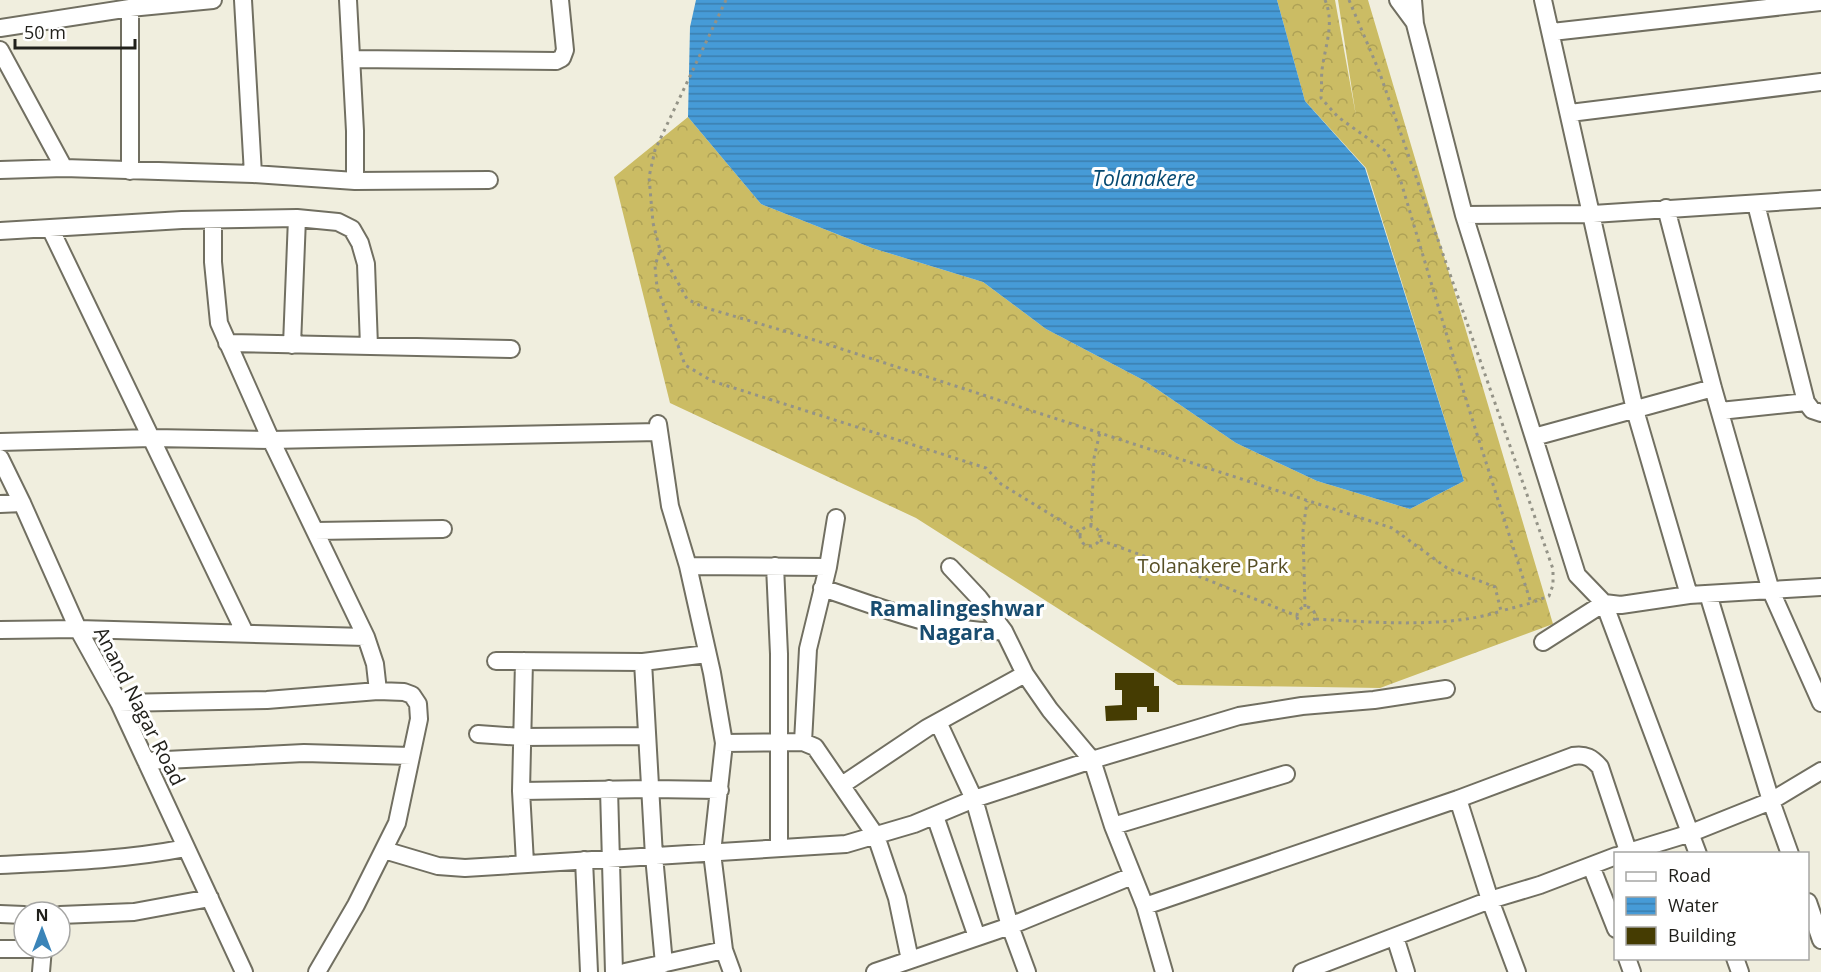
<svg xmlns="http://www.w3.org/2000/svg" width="1821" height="972" font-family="'Open Sans',sans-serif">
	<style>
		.forest { fill: url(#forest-crowns) }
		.water { fill: url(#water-rules) }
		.building { fill: #453c02 }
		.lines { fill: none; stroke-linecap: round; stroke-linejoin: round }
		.minor-casing { stroke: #716f61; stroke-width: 20 }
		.path { stroke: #949387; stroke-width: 3; stroke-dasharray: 3 4.5; stroke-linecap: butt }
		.minor { stroke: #fff; stroke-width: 16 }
		.labels { text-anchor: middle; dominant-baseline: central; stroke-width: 6; stroke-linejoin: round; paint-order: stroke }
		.park-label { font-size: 20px; fill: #574f26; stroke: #fff }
		.street-label { font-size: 20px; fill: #21201b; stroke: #fff }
		.water-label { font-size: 21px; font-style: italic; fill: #064a72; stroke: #fff }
		.neighbourhood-label { font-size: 21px; font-weight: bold; fill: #184c6f; stroke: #fff }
	</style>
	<defs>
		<pattern id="forest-crowns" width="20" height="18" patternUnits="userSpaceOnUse" patternTransform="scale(1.5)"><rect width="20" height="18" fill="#cbbc64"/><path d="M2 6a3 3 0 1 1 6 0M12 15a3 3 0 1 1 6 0" fill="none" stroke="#aea156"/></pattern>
		<pattern id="water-rules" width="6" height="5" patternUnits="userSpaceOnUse" patternTransform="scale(1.5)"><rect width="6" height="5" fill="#469bd7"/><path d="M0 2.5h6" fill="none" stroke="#3a7eae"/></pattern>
	</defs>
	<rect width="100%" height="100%" fill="#f0eede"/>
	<!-- forest -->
	<path class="forest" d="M1277 0H1335L1356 116 1338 0H1368L1553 624 1380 688 1178 685 916 518 670 403 614 177 688 117 761 204 872 248 983 282 1046 329 1145 381 1236 443 1317 481 1410 509 1464 481 1366 168 1305 101Z"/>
	<!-- water -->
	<path class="water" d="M696 0H1277L1305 101 1365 168 1464 481 1410 509 1317 481 1236 443 1145 381 1046 329 983 282 872 248 761 204 688 117 690 27Z"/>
	<!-- building -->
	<path class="building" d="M1115 673H1154V686H1159V712H1147V707H1137V720L1106 721 1105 706 1122 705V690H1115Z"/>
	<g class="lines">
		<!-- minor casing -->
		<g class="minor-casing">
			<path id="minor" d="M243 0 253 174
				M348 0 355 131V181
				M1398 0 1415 23
				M1413 0 1415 24 1464 215 1577 575 1604 603 1621 605 1689 595 1821 587
				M1543 0 1635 410 1689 595
				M130 8V171
				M0 28 130 8 213 0
				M1552 32 1821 2
				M0 50 64 168
				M351 59 556 61 562 58 565 50 560 0
				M1570 113 1821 82
				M0 170 64 168 253 174 355 181 489 180
				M1756 204 1806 402 1812 410 1821 413
				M1666 208 1713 388 1771 591 1821 703
				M1464 215 1593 214 1821 199
				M213 220V262L219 323 271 440 366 637 375 664 378 691
				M50 228 245 633
				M0 231 182 220 297 218 338 222 352 229 360 243 366 264 369 346
				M227 343 511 349
				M292 345 297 218
				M1720 411 1806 402
				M658 424 670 506 688 566 712 673 724 743 712 853 724 950 732 972
				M1534 437 1713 388
				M0 442 152 438 271 440 659 432
				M0 458 22 503 78 629 119 703 244 972
				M0 504 22 503
				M315 531 443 529
				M688 566 828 567
				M775 566 779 654V847
				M950 567 979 598 1004 631 1025 674 1050 710 1092 760 1113 826 1145 906 1164 972
				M822 588C881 607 942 634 1004 631
				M1708 594 1771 801 1790 854
				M0 630 78 629 366 637
				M1543 642 1604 603 1698 854
				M496 661 643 662 707 654
				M524 661 521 791 525 863
				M643 662 654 856 664 964
				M119 703 267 700 378 691 404 692 412 695 418 704 419 719 397 823 356 905 317 972
				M938 722 974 799 1010 926 1027 972
				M478 734 522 737 647 736
				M803 742 808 649 828 567 836 518
				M724 743 803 742 815 747 876 836 897 898 910 960
				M146 761 304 753 411 756
				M842 785 927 728 1025 674
				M609 789 614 972
				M521 791 651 789 720 790
				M1458 799 1490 900 1517 972
				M935 816 977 937
				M1113 826 1286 774
				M384 850 438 866 465 868 846 844 914 824 974 799 1092 760 1239 716 1302 706 1374 700 1446 689
				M1622 854 1691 833 1771 801 1821 771
				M584 860 589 972
				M0 865C63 862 124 860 186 848
				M1591 866 1616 929
				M1808 902 1821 940
				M1145 906 1458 799 1573 756C1586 754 1592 758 1600 767L1628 851
				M0 914 24 915
				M60 915 134 912 210 898
				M1395 937 1406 972
				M0 949H43
				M1627 958 1632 972
				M1735 958 1740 972
				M41 972 43 948
				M625 972 724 950
				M875 972 1010 926 1132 876
				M1302 972 1490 900 1540 885 1616 856"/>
		</g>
		<!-- path -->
		<path class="path" d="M726 0 655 150 649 177 653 223 660 250 655 266 657 287 685 365 712 381 986 468 1001 484 1081 533
			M1325 0C1335 23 1325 46 1322 70 1321 79 1322 89 1321 98L1338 117 1387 152 1401 182 1468 406 1531 603 1501 611
			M1349 0 1379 71 1553 569V585L1549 596 1531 603
			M660 250 687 299 703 307 808 338 1392 528 1447 568 1495 587 1501 611C1447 629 1371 622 1315 619
			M1091 526 1094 458 1100 432
			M1080 536a10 10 0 1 1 20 0a10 10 0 1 1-20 0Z
			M1100 540 1193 574 1297 616
			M1297 616a9 9 0 1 1 18 0a9 9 0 1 1-18 0Z
			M1305 607 1303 531 1307 501"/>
		<!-- minor -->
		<use href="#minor" class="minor"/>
	</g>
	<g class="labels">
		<!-- park labels -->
		<g class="park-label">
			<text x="1213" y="565">Tolanakere Park</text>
		</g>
		<!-- street labels -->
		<g class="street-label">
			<text transform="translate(140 706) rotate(63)">Anand Nagar Road</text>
		</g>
		<!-- water labels -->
		<g class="water-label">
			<text x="1144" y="178">Tolanakere</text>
		</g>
		<!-- neighbourhood labels -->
		<g class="neighbourhood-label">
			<text x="957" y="608">Ramalingeshwar<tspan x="957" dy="24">Nagara</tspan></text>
		</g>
	</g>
	<!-- legend -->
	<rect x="1614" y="852" width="195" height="108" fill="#ffffff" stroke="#a6a6a4" stroke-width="1.5"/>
	<rect x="1626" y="872" width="30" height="9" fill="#ffffff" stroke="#a6a6a4" stroke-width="1.5"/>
	<text x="1668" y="882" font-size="18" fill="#21201b">Road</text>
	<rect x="1626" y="897" width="30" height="18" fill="url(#water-rules)" stroke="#a6a6a4" stroke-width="1.5"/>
	<text x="1668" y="912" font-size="18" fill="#21201b">Water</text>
	<rect x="1626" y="927" width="30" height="18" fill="#453c02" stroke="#a6a6a4" stroke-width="1.5"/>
	<text x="1668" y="942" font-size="18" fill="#21201b">Building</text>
	<!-- north arrow -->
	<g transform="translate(42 930)"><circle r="28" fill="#ffffff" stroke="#a6a6a4" stroke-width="1.5"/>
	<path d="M0-4.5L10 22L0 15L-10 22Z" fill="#3a84b8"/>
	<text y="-9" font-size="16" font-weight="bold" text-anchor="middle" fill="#21201b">N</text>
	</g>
	<!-- scale -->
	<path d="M15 39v9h120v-9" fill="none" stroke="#21201b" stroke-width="3"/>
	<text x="24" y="39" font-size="18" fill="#21201b" stroke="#ffffff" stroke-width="4.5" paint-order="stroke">50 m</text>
</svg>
